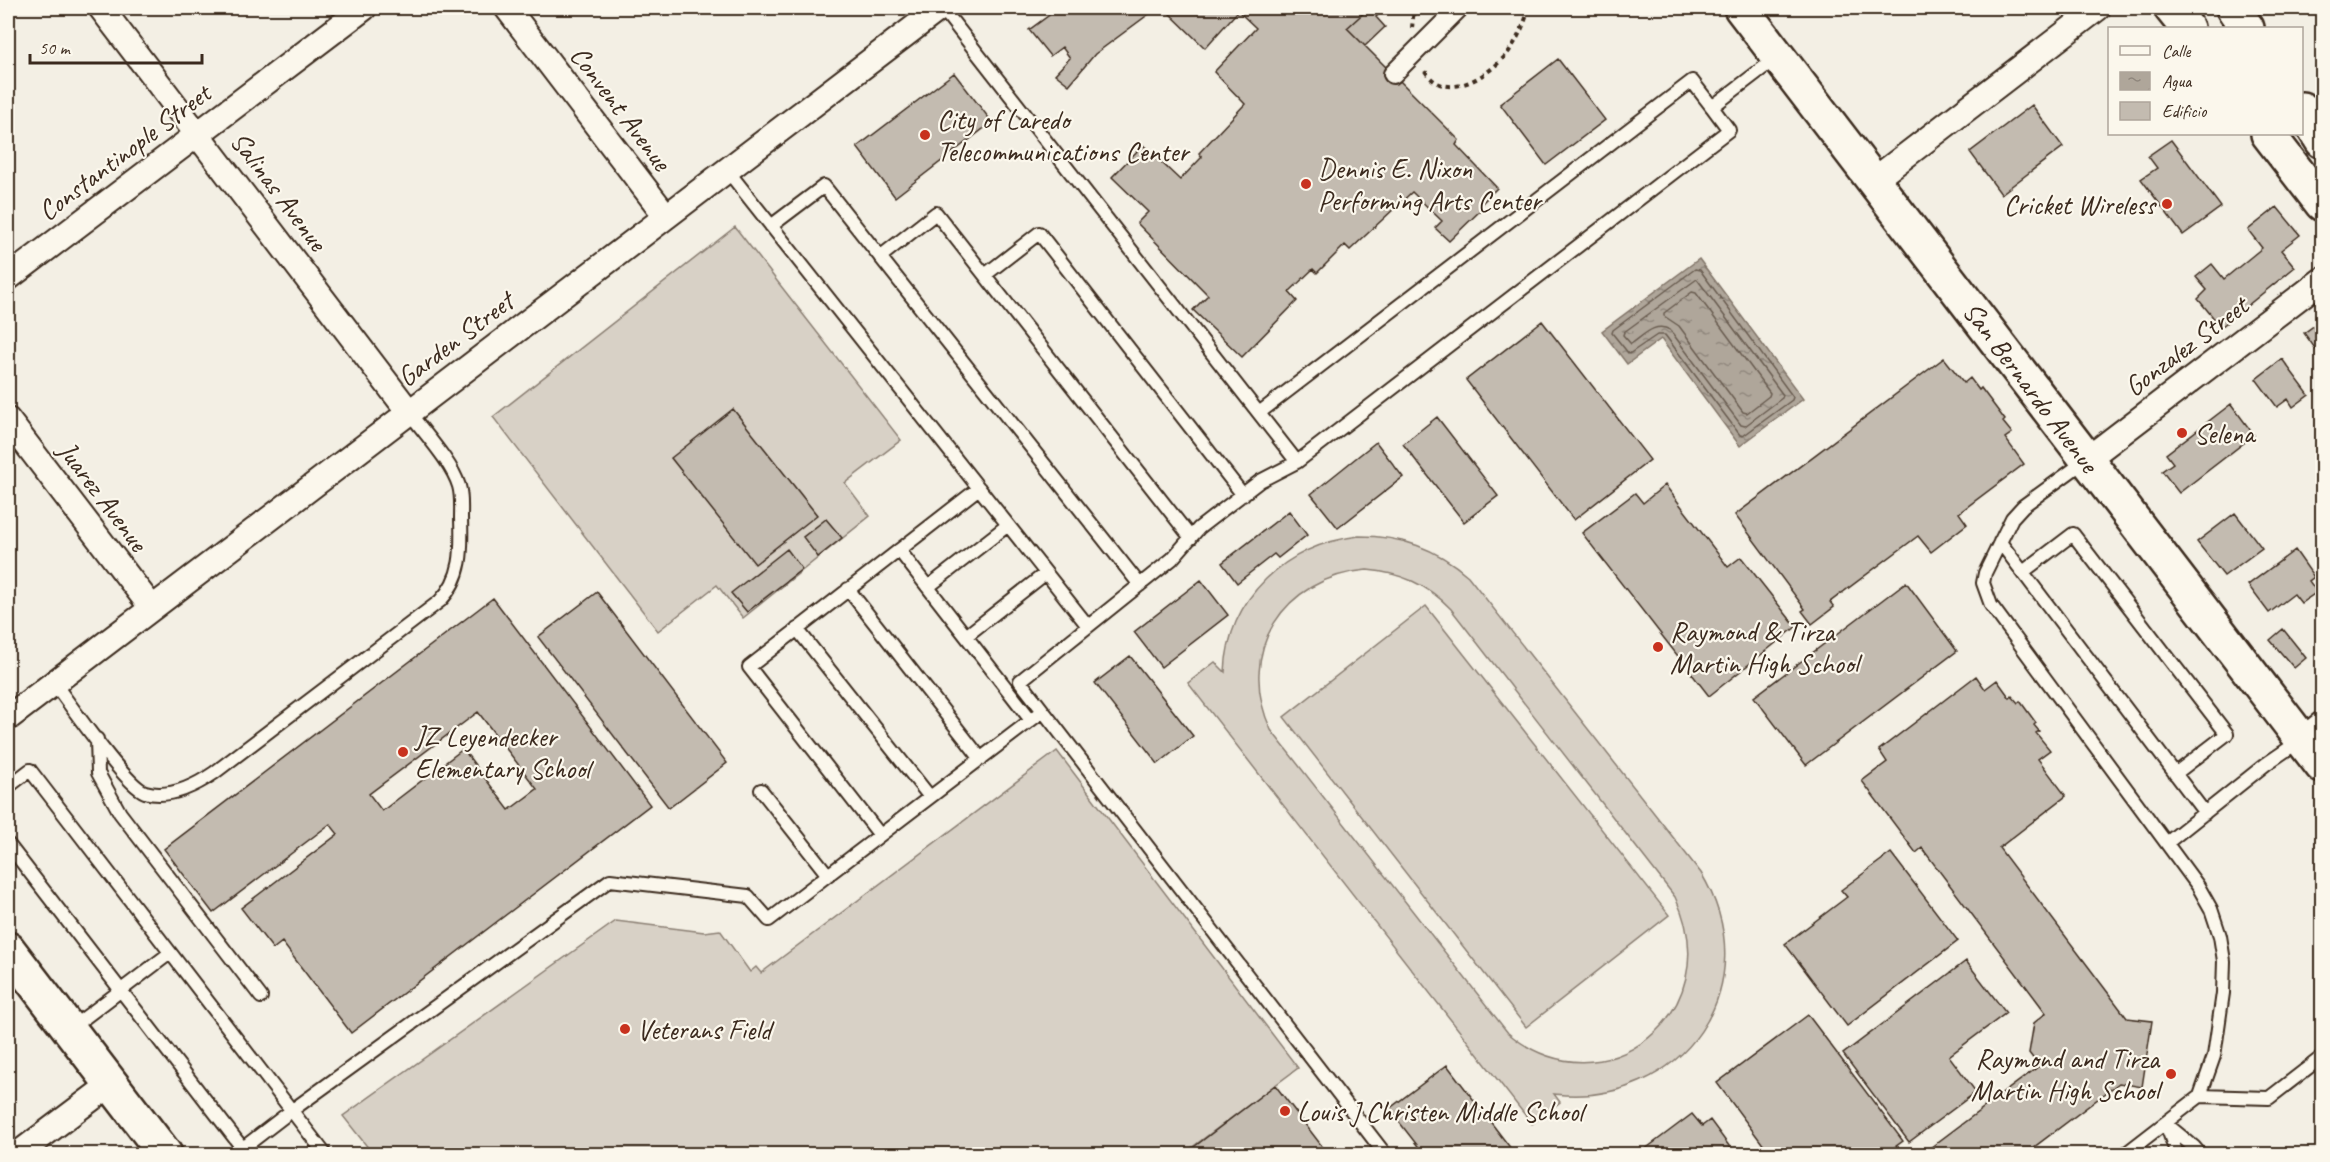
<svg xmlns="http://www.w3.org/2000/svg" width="2330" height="1162" font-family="Caveat,sans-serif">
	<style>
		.pitch { fill: #d8d1c6; stroke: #8a7e72; stroke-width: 1.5; fill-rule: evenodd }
		.water { fill: url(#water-ripples); stroke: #817468; stroke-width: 1.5 }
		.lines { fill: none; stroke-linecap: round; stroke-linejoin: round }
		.shore { stroke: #695c50; stroke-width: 1.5 }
		.building { fill: #c3bbb0; stroke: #3b2a1e; stroke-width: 1.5; fill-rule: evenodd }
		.service-casing { stroke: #3b2a1e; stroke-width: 16 }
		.pedestrian-casing { stroke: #3b2a1e; stroke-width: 22 }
		.minor-casing { stroke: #3b2a1e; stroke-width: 28 }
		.secondary-casing { stroke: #3b2a1e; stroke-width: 38 }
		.motorway-casing { stroke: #3b2a1e; stroke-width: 38 }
		.path { stroke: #3b2a1e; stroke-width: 4; stroke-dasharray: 4.5 4.5; stroke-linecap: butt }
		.service { stroke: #fbf7ec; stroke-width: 12 }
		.pedestrian { stroke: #fbf7ec; stroke-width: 18 }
		.minor { stroke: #fbf7ec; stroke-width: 24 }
		.secondary { stroke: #fbf7ec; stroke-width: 33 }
		.motorway { stroke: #fbf7ec; stroke-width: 33 }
		.poi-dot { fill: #c8321e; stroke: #fbf7ec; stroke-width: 2 }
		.labels { text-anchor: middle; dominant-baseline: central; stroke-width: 4.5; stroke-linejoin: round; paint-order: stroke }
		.street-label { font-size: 28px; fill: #3b2a1e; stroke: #fbf7ec }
		.poi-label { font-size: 28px; fill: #3b2a1e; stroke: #fbf7ec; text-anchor: start }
	</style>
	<defs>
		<pattern id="water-ripples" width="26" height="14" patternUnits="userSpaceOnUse" patternTransform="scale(1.5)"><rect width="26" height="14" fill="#afa69a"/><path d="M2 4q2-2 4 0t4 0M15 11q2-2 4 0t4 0" fill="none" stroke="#90877d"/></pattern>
	</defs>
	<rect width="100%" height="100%" fill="#f3efe4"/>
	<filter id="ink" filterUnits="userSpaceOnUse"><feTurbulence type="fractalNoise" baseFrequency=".0167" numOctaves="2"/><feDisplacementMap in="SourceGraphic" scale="12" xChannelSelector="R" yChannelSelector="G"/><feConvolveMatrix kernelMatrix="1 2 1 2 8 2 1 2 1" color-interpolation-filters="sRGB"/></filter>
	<g filter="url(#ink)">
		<!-- pitch -->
		<path class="pitch" d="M735 227 901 440 845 483 870 516 743 618 717 585 658 631 493 417Z
			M1359 536C1401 536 1436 548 1468 576L1701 873C1769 985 1682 1109 1554 1094L1560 1102 1532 1124 1188 683 1215 662 1225 672C1228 597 1286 545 1359 536ZM1367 570C1401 573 1427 584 1451 609L1675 897C1731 1012 1603 1113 1508 1033L1271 730C1235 652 1283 577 1367 570Z
			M1426 606 1669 915 1526 1027 1284 717Z
			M1057 751 1298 1068 1183 1154H373L343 1116 616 921 704 932 720 930 750 972 756 967 761 973Z"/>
		<!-- water -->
		<path class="water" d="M1699 259 1803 399 1740 446 1661 339 1627 364 1602 331Z"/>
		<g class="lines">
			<!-- shore -->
			<path class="shore" d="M1695 269 1700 270 1793 397 1792 400 1743 436 1740 435 1665 335H1657L1629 354 1612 333 1613 330Z
				M1697 279 1783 395 1782 398 1745 426 1741 425 1670 330C1655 321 1643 336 1631 344L1623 335 1624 332Z
				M1692 292 1696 293 1770 393 1769 396 1747 413 1743 412 1679 326 1664 316V313Z"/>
		</g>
		<!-- building -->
		<path class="building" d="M1059 8H1157L1095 54 1069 85 1055 74 1070 58 1062 47 1050 56 1029 30Z
			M1168 8H1369L1347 28 1459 140 1456 145 1497 188 1479 206 1482 209 1449 241 1435 228 1442 221 1412 192 1350 250 1345 245 1317 273 1313 269 1289 292 1297 301 1242 357 1193 310 1208 295 1137 223 1148 212 1112 177 1143 145 1180 180 1202 157 1199 153 1245 104 1214 72 1256 28 1238 11 1205 48 1166 10Z
			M1369 8H1385L1376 17 1385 27 1365 46 1347 28Z
			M1558 59 1605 120 1546 165 1500 104Z
			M954 73 992 122 895 197 857 147Z
			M2032 105 2063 147 2001 194 1970 152Z
			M2171 140 2221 207 2183 235 2141 179 2157 168 2148 156Z
			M2277 207 2300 235 2281 250 2295 267 2221 327 2198 299 2207 290 2196 277 2212 264 2224 279 2262 248 2248 230Z
			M2322 320V358L2304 333Z
			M1542 321 1650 460 1574 520 1466 380Z
			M1944 358 1964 383 1970 378 1979 390 1981 388 2005 420 2003 422 2012 433 2005 438 2024 464 1959 513 1967 524 1931 552 1918 536 1830 602 1834 607 1812 624 1802 611 1805 609 1735 515Z
			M2282 359 2309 395 2293 407 2288 399 2277 407 2256 379Z
			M2231 404 2254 435 2179 493 2162 471 2173 463 2166 454Z
			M733 409 817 515 755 564 671 458Z
			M1437 417 1498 496 1464 522 1403 444Z
			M1376 442 1403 477 1338 528 1311 494Z
			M1665 485 1728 567 1741 557 1796 627 1709 696 1582 533 1635 493 1643 503Z
			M1289 511 1307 535 1278 558 1274 554 1237 583 1222 563Z
			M2235 513 2262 548 2224 576 2197 542Z
			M826 519 842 538 818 557 803 537Z
			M787 549 802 569 747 612 731 593Z
			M2295 550 2314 577 2309 581 2317 592 2301 603 2294 594 2269 613 2248 585Z
			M1201 580 1228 615 1161 667 1134 632Z
			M1906 582 1957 651 1806 765 1754 697Z
			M597 592 727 763 669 808 538 637Z
			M493 598 650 805 351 1033 282 942 273 949 241 908 338 834 330 824 213 913 164 849ZM478 712 537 789 509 810 463 749 382 811 369 794Z
			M2283 629 2306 658 2294 668 2270 640Z
			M1130 656 1193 736 1158 764 1095 683Z
			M1976 676 1985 689 1997 680 2010 698 2012 696 2018 703 2020 701 2036 723 2034 725 2039 731 2036 733 2050 750 2038 759 2066 796 1999 848 2127 1018 2152 1021 2142 1087 2119 1083 2025 1154H1922L2039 1066 2029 1053 2034 1023 2046 1013 1922 848 1916 853 1862 781 1887 762 1879 750Z
			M1891 853 1958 941 1847 1026 1785 944 1847 897 1841 890Z
			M1966 961 2006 1013 1949 1056 1976 1092 1909 1142 1843 1054Z
			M1808 1015 1903 1141 1885 1154H1770L1717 1083Z
			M1447 1065 1515 1154H1424L1389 1109Z
			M1275 1085 1328 1154H1188L1186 1153Z
			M1692 1114 1702 1126 1710 1120 1735 1154H1648L1644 1150Z"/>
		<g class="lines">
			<!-- service casing -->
			<g class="service-casing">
				<path id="service" d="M942 8 1297 462 1729 130 1712 107 1776 58
					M727 170 1088 626
					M771 226 824 186 1140 585
					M880 257 936 213 1191 538
					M985 275 1039 233 1243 495
					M1259 413 1692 81 1712 107
					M2322 456V458
					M2085 461 2023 506 2012 518 1985 573 1983 583 1991 605 2198 886 2211 909 2220 936 2224 961 2223 993 2214 1056 2200 1096 2125 1154
					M1297 462 1260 481 1199 528 1172 559 1020 681 1385 1154
					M2000 542 2205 813
					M899 550 1031 720
					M2023 572 2073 534 2227 734 2175 774
					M928 587 1008 525
					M848 589 981 759
					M797 629 930 797
					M966 636 1046 573
					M54 683C70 704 125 785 145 792 169 799 195 786 214 773L440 601C463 577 462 550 461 518 461 508 462 496 459 486 451 461 424 433 409 412
					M97 739 98 773 120 813 261 997
					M8 787 30 770 325 1154
					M761 790 828 875
					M880 835 749 667 979 488
					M2168 842 2266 764 2301 740
					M8 844 247 1154
					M70 1029 170 953
					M2200 1096 2269 1098 2322 1057
					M243 1148 291 1111 610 880 748 896 769 920 1043 711
					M2177 1154 2166 1124 2194 1147 2200 1154"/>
			</g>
			<!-- pedestrian casing -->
			<g class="pedestrian-casing">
				<path id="pedestrian" d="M1393 74 1459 8"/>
			</g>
			<!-- minor casing -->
			<g class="minor-casing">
				<path id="minor" d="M101 8 409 412
					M507 8 666 216
					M1874 180 2098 8
					M8 278 364 8
					M8 420 152 608
					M2086 460 2322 280
					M8 718 940 8
					M2302 740 2322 724
					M18 1154 111 1084"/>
			</g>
			<!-- secondary casing -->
			<g class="secondary-casing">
				<path id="secondary" d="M1741 8 2322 766
					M2171 8 2187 28
					M2268 134 2322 204
					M8 949 165 1154"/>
			</g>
			<!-- motorway casing -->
			<g class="motorway-casing">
				<path id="motorway" d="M2233 8 2247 28
					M2302 109 2322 141"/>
			</g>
			<!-- path -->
			<path class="path" d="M1412 28 1414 8
				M1425 71C1446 104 1488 76 1507 54 1517 41 1525 23 1529 8"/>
			<!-- service -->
			<use href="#service" class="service"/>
			<!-- pedestrian -->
			<use href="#pedestrian" class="pedestrian"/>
			<!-- minor -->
			<use href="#minor" class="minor"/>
			<!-- secondary -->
			<use href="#secondary" class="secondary"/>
			<!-- motorway -->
			<use href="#motorway" class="motorway"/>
		</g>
	</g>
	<!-- markers -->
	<g class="poi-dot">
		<circle cx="925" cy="135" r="6"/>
		<circle cx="1306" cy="184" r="6"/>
		<circle cx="2167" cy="204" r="6"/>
		<circle cx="2182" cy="433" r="6"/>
		<circle cx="1658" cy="647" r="6"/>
		<circle cx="403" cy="752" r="6"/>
		<circle cx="625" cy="1029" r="6"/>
		<circle cx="2171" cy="1074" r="6"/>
		<circle cx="1285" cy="1111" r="6"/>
	</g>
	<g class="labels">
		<!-- street labels -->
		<g class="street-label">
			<text transform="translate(621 108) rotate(53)">Convent Avenue</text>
			<text transform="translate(124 152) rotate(-37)">Constantinople Street</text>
			<text transform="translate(279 191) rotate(53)">Salinas Avenue</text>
			<text transform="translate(455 339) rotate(-37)">Garden Street</text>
			<text transform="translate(2186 346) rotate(-37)">Gonzalez Street</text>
			<text transform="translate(2031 387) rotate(53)">San Bernardo Avenue</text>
			<text transform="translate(103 496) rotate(53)">Juarez Avenue</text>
		</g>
		<!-- poi labels -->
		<g class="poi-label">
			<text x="937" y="119">City of Laredo<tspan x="937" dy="32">Telecommunications Center</tspan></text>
			<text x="1318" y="168">Dennis E. Nixon<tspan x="1318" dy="32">Performing Arts Center</tspan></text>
			<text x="2155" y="204" text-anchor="end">Cricket Wireless</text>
			<text x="2194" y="433">Selena</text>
			<text x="1670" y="631">Raymond &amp; Tirza<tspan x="1670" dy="32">Martin High School</tspan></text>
			<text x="415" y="736">JZ Leyendecker<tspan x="415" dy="32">Elementary School</tspan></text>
			<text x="637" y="1029">Veterans Field</text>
			<text x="2159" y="1058" text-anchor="end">Raymond and Tirza<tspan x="2159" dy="32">Martin High School</tspan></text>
			<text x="1297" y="1111">Louis J Christen Middle School</text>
		</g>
	</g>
	<!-- margin -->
	<rect width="2330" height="1162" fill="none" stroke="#fbf7ec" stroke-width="30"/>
	<rect x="15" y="15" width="2300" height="1132" fill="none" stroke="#3b2a1e" stroke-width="2" filter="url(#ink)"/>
	<!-- legend -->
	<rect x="2108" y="27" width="195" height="108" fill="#fbf7ec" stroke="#aea59a" stroke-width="1.5"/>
	<rect x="2120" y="46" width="30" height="9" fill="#fbf7ec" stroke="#aea59a" stroke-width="1.5"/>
	<text x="2162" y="57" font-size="18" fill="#3b2a1e">Calle</text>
	<rect x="2120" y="72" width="30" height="18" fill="url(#water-ripples)" stroke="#aea59a" stroke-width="1.5"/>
	<text x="2162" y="87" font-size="18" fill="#3b2a1e">Agua</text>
	<rect x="2120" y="102" width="30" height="18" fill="#c3bbb0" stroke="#aea59a" stroke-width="1.5"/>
	<text x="2162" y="117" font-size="18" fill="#3b2a1e">Edificio</text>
	<!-- scale -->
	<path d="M30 54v9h172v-9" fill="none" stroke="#3b2a1e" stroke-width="3"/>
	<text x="39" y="54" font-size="18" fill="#3b2a1e" stroke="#fbf7ec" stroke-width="4.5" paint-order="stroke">50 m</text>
</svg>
